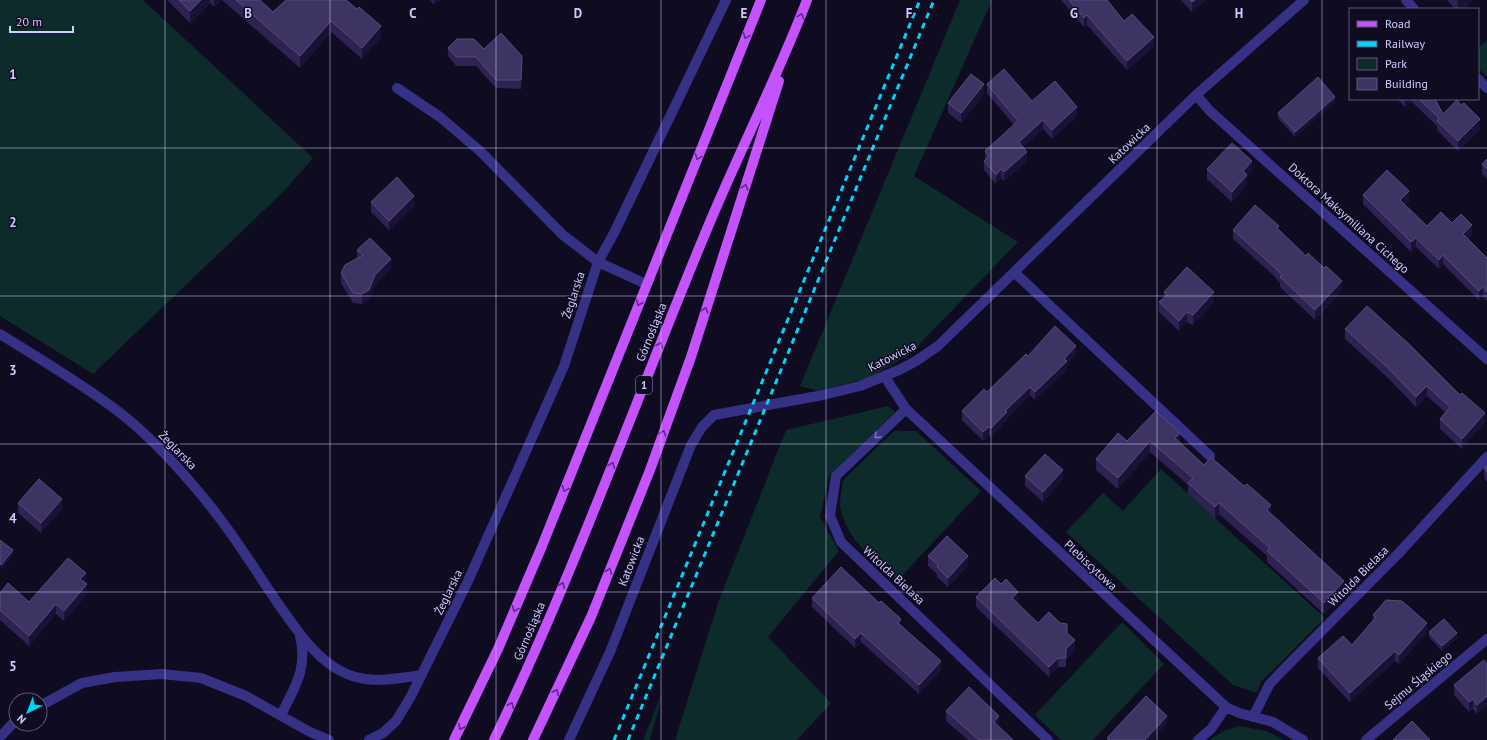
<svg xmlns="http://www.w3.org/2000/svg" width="1487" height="740" font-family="'PT Sans',sans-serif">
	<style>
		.green { fill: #0d2b2b }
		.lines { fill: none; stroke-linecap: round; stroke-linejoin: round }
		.minor { stroke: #373185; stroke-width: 10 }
		.major { stroke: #c552ff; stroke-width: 10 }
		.rail { stroke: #00d3f6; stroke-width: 3; stroke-dasharray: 6 5; stroke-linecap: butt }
		.wall { fill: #2d2251 }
		.shaded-wall { fill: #191136 }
		.building { fill: #3e3464; stroke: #564c7c }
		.oneway { stroke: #612b85 }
		.oneway2 { stroke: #7d76bc }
		.grid { fill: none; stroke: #d3cbff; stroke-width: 1; stroke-opacity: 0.55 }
		.labels { text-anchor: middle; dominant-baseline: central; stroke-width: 3; stroke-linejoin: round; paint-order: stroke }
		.shield { fill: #0f0b21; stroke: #9891bc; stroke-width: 1 }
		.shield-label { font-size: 11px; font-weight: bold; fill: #d3cbff }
		.street-label { font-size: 12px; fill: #d3cbff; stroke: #0f0b21 }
		.grid-label { font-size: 13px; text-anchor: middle; font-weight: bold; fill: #d3cbff; stroke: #0f0b21; stroke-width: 3; stroke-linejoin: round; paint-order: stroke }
	</style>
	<rect width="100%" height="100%" fill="#0f0b21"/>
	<!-- green -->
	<path class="green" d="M0 0H143L313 158 284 191 93 374 0 316Z
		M960 0H992L914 176 1018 242 909 355 868 378 819 391 800 386Z
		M1487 40V77L1478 68V48Z
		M888 406 895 412 829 476 820 517 839 551 768 637 831 703 797 740H675L719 600 786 430Z
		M894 431H916L981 491 898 580C873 560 845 539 840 505 840 497 842 487 843 480Z
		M1161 469 1325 618 1261 682 1257 693 1233 685 1066 532 1103 493 1123 511Z
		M1122 622 1164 664 1093 740H1061L1035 715Z
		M664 688 650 740H643Z
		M1239 726 1266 731 1284 740H1209L1226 730Z"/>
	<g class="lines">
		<!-- minor -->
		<path class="minor" d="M1406 0 1414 9
			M1478 79 1487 88
			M397 88 440 117 480 151 563 235 598 262 646 284
			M1196 95 1210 111 1487 359
			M1015 273 1210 456
			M0 334C40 359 81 383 119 412 146 433 170 458 192 484 224 520 250 562 277 602 294 626 311 653 337 669 365 686 391 679 422 675
			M885 377 906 409 1226 707 1239 713 1273 722 1303 740
			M906 409 836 476 830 516 841 542 1048 740
			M40 706 82 683 115 677 162 674 201 678 246 696 308 731 329 740
			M281 715C295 687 308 668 300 636
			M1253 717 1269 685 1279 674 1398 554 1487 457
			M0 737 16 720
			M369 740 383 733 396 721 410 698 468 581 564 366 598 262 614 233 726 0
			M569 740 610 652 691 445 702 427 714 415 823 395 860 386 899 370 916 361 938 346 1196 95 1304 0
			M1198 740 1211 729 1226 707
			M1366 740 1487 639"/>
		<!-- major -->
		<path class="major" d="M454 740 498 649 542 546 761 0
			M494 740C574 574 636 399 707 229 739 152 777 78 807 0
			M533 740 591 617 650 470 691 357 779 81"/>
		<!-- rail -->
		<path class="rail" d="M614 740 920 0
			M628 740 934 0"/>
	</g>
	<!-- wall -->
	<path class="wall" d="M167 0H221L214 7 210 3 190 23Z
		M222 0H260L273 12 286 0 381 38 362 59 331 32 300 68Z
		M430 0H440L434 5Z
		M1061 0H1107L1124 21 1154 47 1127 70 1087 25 1084 27Z
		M1181 0H1206L1192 12Z
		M1447 0H1473L1463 9H1455Z
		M448 48 484 49 522 56 521 89 496 88 476 66H456L448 56Z
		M987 84 1032 101 1077 116 1052 139 1043 129 1023 147 1027 161 1004 181 1001 178 996 184 984 170V161L985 160V151L1014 125 987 93Z
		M984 94 961 123 948 113V103Z
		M1397 99H1435L1443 114 1480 129 1458 151 1437 130V126L1411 101 1405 107Z
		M1335 102 1295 137 1278 118V113Z
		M1487 159V179L1482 174V164Z
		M1207 169 1252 171 1247 175V185L1232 202 1207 179Z
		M1363 195 1409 201 1405 205 1427 226 1452 223 1472 235 1468 239 1487 258V301L1483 297 1479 300 1443 264 1439 269 1416 247 1411 252 1363 204Z
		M371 202 414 206 389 230 371 212Z
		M1233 230H1279L1342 290 1315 320 1280 287V283L1273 275 1233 239Z
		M357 250 391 269 375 285 369 300 362 304 353 303 341 283V273L357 258Z
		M1164 292 1214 302 1193 325 1187 322 1179 331 1159 312V302L1164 298Z
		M1345 329 1485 422 1462 449 1440 429V419L1445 412 1427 396 1416 407 1388 378 1345 339Z
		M1076 354 1067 365V370L1035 400 1030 395 1007 418V420L991 437 989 435 983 441 962 420V411L987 392 1028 356Z
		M1156 411 1180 443 1204 465 1271 515 1344 592 1324 614 1267 562V556L1219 514 1215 518 1188 494V485L1150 452 1118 489 1096 470V459L1127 441Z
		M1487 465V482L1484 478V468Z
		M1025 476 1063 479 1043 502 1025 486Z
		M18 503 62 509 41 533 18 513Z
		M928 556 968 566 948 587 937 577V574L928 566Z
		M86 582 85 583 87 594 64 621 56 614 29 646 0 620V593L29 602Z
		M976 597 1018 602 1017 603 1038 623 1067 633 1075 650 1066 659V667H1058L1049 677 976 607Z
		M812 598 901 626 941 670 919 694 861 642 855 648 812 607Z
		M1373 615 1427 633 1399 664 1395 661 1350 702 1318 668V658L1352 645 1373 620Z
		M1429 632 1457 638 1442 651 1429 637Z
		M1484 660 1477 714 1473 709 1469 712 1454 695V685Z
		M946 711 999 726 1013 740H968L946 721Z"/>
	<!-- shaded-wall -->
	<path class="shaded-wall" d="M201 0H210V3L190 23V11Z
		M214 0H221L214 7Z
		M434 0H440L434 5Z
		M1195 0H1206L1192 12V2Z
		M1458 0H1473L1463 9H1458Z
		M1087 15V25L1084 27V18Z
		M331 21V32L300 68V56Z
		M381 26V38L362 59V48Z
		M1154 37V47L1127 70V61Z
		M984 84V94L961 123V113Z
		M1335 97V102L1295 137V132Z
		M1405 99H1411V101L1405 107Z
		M1077 107V116L1052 139V130Z
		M1480 119V129L1458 151V141Z
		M1043 120V129L1019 151V142Z
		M1027 152V161L1004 181V172Z
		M1252 161V171L1247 175V185L1232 202V192L1243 171Z
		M1001 169V178L996 184V175Z
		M1409 191V201L1400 210V200Z
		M414 196V206L389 230V221Z
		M1472 225V235L1463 244V234Z
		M1416 238V247L1411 252V242Z
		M1443 255V264L1439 269V260Z
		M391 259V269L375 285 369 300 362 304V294L375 275Z
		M1342 281V290L1315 320V310Z
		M1483 287V297L1479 300V291Z
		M1214 292V302L1193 325V315Z
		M1187 312V322L1179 331V321Z
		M1076 346V354L1067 365V370L1035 400V392Z
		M1427 386V396L1416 407V397Z
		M1030 387V395L1007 418V420L991 437V428L1005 411Z
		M1485 413V422L1462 449V439Z
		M989 427V435L983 441V432Z
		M1180 433V444L1175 438Z
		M1150 441V452L1118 489V478Z
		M1063 470V479L1043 502V492Z
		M62 499V509L41 533V523Z
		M1219 503V514L1215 518V507Z
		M1271 505V516L1267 510Z
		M13 550V555L1 570V565Z
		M968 556V566L948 587V578Z
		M86 573V582L80 589V579Z
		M1344 581V592L1324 614V603Z
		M87 584V594L64 621V611Z
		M1018 592V602L1012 608V598Z
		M56 604V614L29 646V636Z
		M901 619V628L898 623Z
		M1427 623V633L1399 664V655Z
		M861 633V642L855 648V639Z
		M1457 633V638L1442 651V646Z
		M1075 640V650L1066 659V649Z
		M1395 651V661L1350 702V693Z
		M1058 658V667L1049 677V667Z
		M941 661V670L919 694V685Z
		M1487 696V706L1477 714V705Z
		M1473 699V709L1469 712V702Z
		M999 716V726L994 731V722Z
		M1167 716V724L1152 740H1145Z"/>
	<!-- building -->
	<path class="building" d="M179 0H201L190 11Z
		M236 0H260L273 12 286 0H346L357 9 359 7 381 26 362 48 331 21 300 56Z
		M1069 0H1107L1124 21 1132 14 1154 37 1127 61 1087 15 1084 18Z
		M1190 0H1195L1192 2Z
		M501 33 522 56 521 80H496L476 57H456L448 48 457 39H474L484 49Z
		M1004 69 1032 101 1055 81 1077 107 1052 130 1043 120 1019 142 1027 152 1004 172 1001 169 996 175 984 161 989 156 985 151 1018 121 987 84Z
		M971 74 984 84 961 113 948 103Z
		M1318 77 1335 97 1295 132 1278 113Z
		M1419 99H1435L1443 114 1457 100 1461 105 1464 103 1480 119 1458 141 1437 121 1439 118Z
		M1232 143 1252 161 1243 171 1247 175 1232 192 1207 169Z
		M1487 159V169L1482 164Z
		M1387 170 1409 191 1400 200 1427 226 1441 212 1452 223 1461 214 1472 225 1463 234 1487 258V292L1483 287 1479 291 1443 255 1439 260 1416 238 1411 242 1363 195Z
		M397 177 414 196 389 221 371 202Z
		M1255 205 1279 226 1277 228 1306 256 1308 253 1324 268 1326 266 1342 281 1315 310 1280 277 1282 275 1273 266 1233 230Z
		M370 238 391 259 375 275 369 290 362 294 353 293 341 273 345 265 363 255 357 250Z
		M1187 267 1214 292 1193 315 1187 312 1179 321 1159 302 1167 295 1164 292Z
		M1367 306 1410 345 1460 395 1462 393 1485 413 1462 439 1440 419 1450 407 1427 386 1416 397 1388 368 1345 329Z
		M1055 326 1076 346 1064 359 1067 361 1035 392 1030 387 1005 411 1007 412 991 428 989 427 983 432 962 411 984 389 987 392 1026 354 1028 356Z
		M1156 411 1180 433 1175 438 1204 465 1211 457 1244 486 1247 484 1271 505 1267 510 1344 581 1324 603 1267 551 1270 548 1219 503 1215 507 1188 483 1193 478 1150 441 1118 478 1096 459 1118 433 1127 441Z
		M1045 454 1063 470 1043 492 1025 476Z
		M1487 465V472L1484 468Z
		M39 479 62 499 41 523 18 503Z
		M947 536 968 556 948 578 937 567 938 565 928 556Z
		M0 540 13 550 1 565 0 564Z
		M68 558 86 573 80 579 87 584 64 611 56 604 29 636 0 610V593L8 583 29 602Z
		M841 567 879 603 881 601 901 619 898 623 941 661 919 685 861 633 855 639 812 598Z
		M995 578 1001 584 1006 579 1018 592 1012 598 1038 623 1049 612 1060 623 1067 624V633L1075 640 1066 649V658H1058L1049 667 976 597Z
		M1386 600 1402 601 1427 623 1399 655 1395 651 1350 693 1318 658 1343 636 1352 645 1376 617 1373 615Z
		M1444 619 1457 633 1442 646 1429 632Z
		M1484 660 1487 664V696L1477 705 1473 699 1469 702 1454 685Z
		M969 687 999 716 994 722 1013 740H979L946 711Z
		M1146 696 1167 716 1145 740H1109L1107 738Z
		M1412 721 1430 740H1393Z"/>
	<!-- one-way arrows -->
	<defs><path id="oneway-chevron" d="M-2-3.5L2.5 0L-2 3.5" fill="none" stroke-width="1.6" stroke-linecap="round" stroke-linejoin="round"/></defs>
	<g class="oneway">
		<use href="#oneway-chevron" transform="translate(801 16) rotate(-69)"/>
		<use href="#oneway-chevron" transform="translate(746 36) rotate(112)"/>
		<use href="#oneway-chevron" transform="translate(698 157) rotate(112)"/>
		<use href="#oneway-chevron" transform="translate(745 187) rotate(-72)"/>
		<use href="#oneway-chevron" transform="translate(639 303) rotate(112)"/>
		<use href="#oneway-chevron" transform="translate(705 310) rotate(-73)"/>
		<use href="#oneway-chevron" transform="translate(660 345) rotate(-68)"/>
		<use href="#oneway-chevron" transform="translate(663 433) rotate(-70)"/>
		<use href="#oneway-chevron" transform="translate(612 465) rotate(-68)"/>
		<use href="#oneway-chevron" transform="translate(565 489) rotate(112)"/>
		<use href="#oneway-chevron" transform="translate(609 571) rotate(-68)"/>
		<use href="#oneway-chevron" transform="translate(562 585) rotate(-67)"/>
		<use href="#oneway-chevron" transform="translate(515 609) rotate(113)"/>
		<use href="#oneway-chevron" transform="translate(556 692) rotate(-64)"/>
		<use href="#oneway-chevron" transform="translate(511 705) rotate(-64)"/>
		<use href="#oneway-chevron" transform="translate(461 727) rotate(117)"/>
	</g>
	<use class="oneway2" href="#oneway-chevron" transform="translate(877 436) rotate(136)"/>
	<!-- grid -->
	<path class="grid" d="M165 0V740M330 0V740M496 0V740M661 0V740M826 0V740M991 0V740M1157 0V740M1322 0V740M0 148H1487M0 296H1487M0 444H1487M0 592H1487"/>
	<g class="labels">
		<!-- shield labels -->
		<rect class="shield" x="636" y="376" width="16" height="18" rx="3"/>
		<g class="shield-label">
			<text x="644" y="385">1</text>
		</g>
		<!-- street labels -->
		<g class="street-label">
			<text transform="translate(1129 143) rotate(-44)">Katowicka</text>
			<text transform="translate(1349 218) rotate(42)">Doktora Maksymiliana Cichego</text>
			<text transform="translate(573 295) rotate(-72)">Żeglarska</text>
			<text transform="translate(651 332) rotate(-68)">Górnośląska</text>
			<text transform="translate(892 356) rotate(-27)">Katowicka</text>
			<text transform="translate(178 450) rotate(46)">Żeglarska</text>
			<text transform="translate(631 561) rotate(-69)">Katowicka</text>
			<text transform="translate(1091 565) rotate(43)">Plebiscytowa</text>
			<text transform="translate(894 575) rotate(43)">Witolda Bielasa</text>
			<text transform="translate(1358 576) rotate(-45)">Witolda Bielasa</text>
			<text transform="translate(448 592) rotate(-64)">Żeglarska</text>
			<text transform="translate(529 631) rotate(-67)">Górnośląska</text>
			<text transform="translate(1418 680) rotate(-40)">Sejmu Śląskiego</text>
		</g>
	</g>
	<g class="grid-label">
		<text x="248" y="18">B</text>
		<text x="413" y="18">C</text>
		<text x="578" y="18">D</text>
		<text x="744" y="18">E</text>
		<text x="909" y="18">F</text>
		<text x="1074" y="18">G</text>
		<text x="1239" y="18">H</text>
		<text x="13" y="79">1</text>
		<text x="13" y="227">2</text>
		<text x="13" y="375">3</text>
		<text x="13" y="523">4</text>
		<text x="13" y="671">5</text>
	</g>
	<!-- legend -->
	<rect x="1349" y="8" width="130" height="92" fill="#0f0b21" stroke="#5d587a"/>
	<rect x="1357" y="21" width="20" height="6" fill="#c552ff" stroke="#5d587a"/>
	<text x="1385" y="28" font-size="12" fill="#d3cbff">Road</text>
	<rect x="1357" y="41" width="20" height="6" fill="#00d3f6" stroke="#5d587a"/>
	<text x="1385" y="48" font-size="12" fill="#d3cbff">Railway</text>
	<rect x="1357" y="58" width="20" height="12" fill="#0d2b2b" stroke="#5d587a"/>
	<text x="1385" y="68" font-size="12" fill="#d3cbff">Park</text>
	<rect x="1357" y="78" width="20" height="12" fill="#3e3464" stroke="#5d587a"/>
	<text x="1385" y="88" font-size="12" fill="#d3cbff">Building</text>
	<!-- north arrow -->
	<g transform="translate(28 712) rotate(222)"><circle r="19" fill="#0f0b21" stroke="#5d587a"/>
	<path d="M0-3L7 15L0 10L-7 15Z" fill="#00d3f6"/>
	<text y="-6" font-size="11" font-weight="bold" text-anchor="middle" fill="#d3cbff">N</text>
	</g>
	<!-- scale -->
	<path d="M10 26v6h63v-6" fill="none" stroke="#d3cbff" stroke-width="2"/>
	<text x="16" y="26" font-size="12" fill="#d3cbff" stroke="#0f0b21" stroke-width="3" paint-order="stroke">20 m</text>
</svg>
